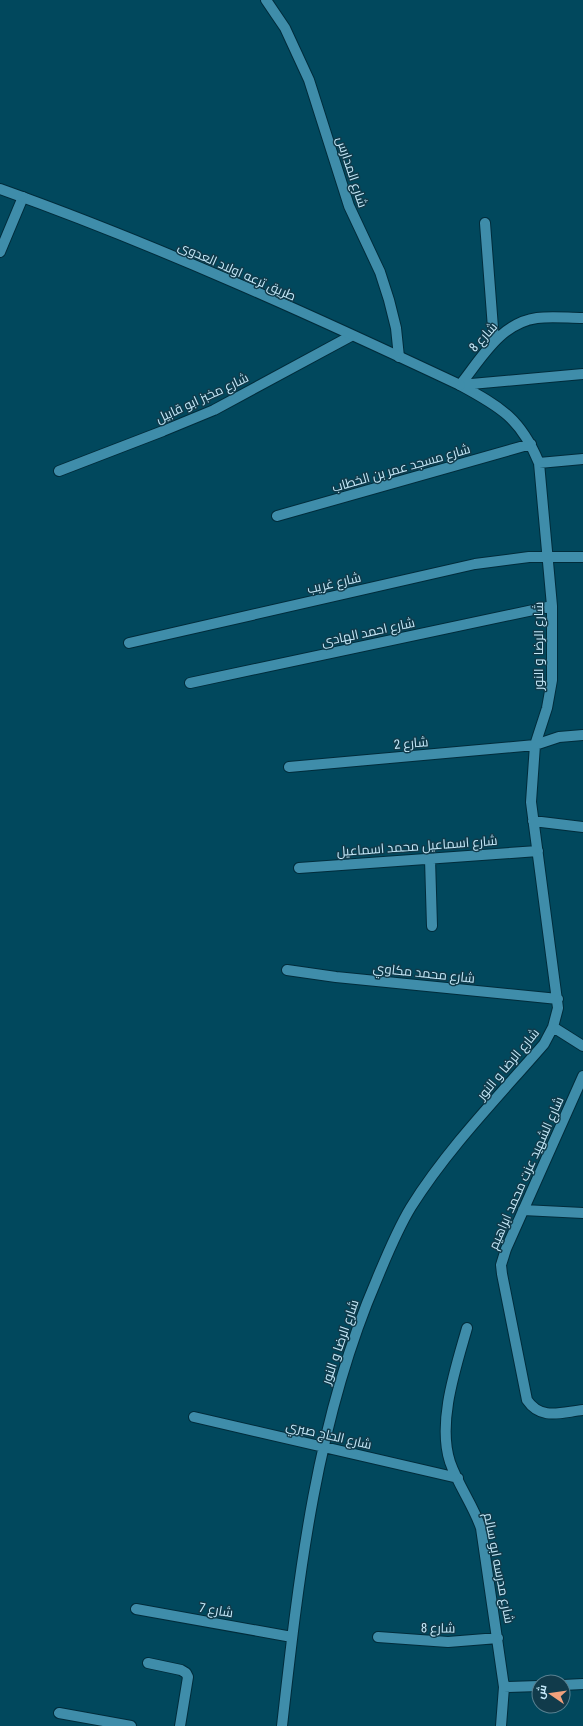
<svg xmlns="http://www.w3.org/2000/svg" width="583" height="1726" font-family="'Roboto Condensed',Cairo,sans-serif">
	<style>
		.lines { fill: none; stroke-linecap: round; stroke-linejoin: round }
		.minor-casing { stroke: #002c3b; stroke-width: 12 }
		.tertiary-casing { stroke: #002c3b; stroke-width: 12 }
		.minor { stroke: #3f8daa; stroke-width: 10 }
		.tertiary { stroke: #3f8daa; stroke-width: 10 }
		.labels { text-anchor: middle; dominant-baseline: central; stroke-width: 3; stroke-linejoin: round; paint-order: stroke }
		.street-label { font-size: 13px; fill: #c5e9f9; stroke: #113b4b }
	</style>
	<rect width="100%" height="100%" fill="#01485d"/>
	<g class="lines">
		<!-- minor casing -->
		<g class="minor-casing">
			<path id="minor" d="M266 0 285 28 309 80 349 206 380 272 389 300 396 328 399 357
				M485 223 494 341
				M0 252 23 197
				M460 385C481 359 500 323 537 318 552 316 568 318 583 318
				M460 385 583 374
				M539 463 583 459
				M59 471 163 431 214 410 351 336
				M277 516 531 444
				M129 643 475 564 529 557H583
				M190 683 552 606
				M289 767 535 745 559 737 583 735
				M533 821 583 827
				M430 859 432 926
				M299 868 538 851
				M287 970 336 977 558 999
				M553 1027 583 1046
				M583 1076 506 1249 501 1265 502 1274 527 1400C541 1421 562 1412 583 1410
				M523 1210 583 1213
				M467 1328C456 1367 437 1422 450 1462 458 1485 473 1505 481 1528L504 1687 501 1726
				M194 1417 458 1478
				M136 1609 292 1637
				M378 1637 448 1642 498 1638
				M148 1663 181 1670 186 1673 188 1677 180 1726
				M563 1685 583 1684
				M504 1687 539 1686
				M59 1713 131 1726
				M282 1726C299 1574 316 1420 377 1279 387 1255 397 1230 411 1207 448 1148 498 1097 544 1044L553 1027 558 1008 531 802 535 745 547 708 552 680V606L539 463C521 419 501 407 460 385"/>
		</g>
		<!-- tertiary casing -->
		<g class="tertiary-casing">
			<path id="tertiary" d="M0 189C157 245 309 314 460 385"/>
		</g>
		<!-- minor -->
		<use href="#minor" class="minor"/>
		<!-- tertiary -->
		<use href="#tertiary" class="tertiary"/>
	</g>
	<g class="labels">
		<!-- street labels -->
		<g class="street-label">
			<text transform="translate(352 172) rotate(72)">شارع المدارس</text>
			<text transform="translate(237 271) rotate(24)">طريق ترعه اولاد العدوى</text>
			<text transform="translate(483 337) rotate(-48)">شارع 8</text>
			<text transform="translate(202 398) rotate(-25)">شارع مخبز ابو قابيل</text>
			<text transform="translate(401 468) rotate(-16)">شارع مسجد عمر بن الخطاب</text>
			<text transform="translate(334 583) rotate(-13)">شارع غريب</text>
			<text transform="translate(368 632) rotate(-12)">شارع احمد الهادى</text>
			<text transform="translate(538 646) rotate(-90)">شارع الرضا و النور</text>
			<text transform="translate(411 743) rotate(-5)">شارع 2</text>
			<text transform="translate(417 846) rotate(-4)">شارع اسماعيل محمد اسماعيل</text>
			<text transform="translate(424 973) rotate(6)">شارع محمد مكاوي</text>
			<text transform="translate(508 1064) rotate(-50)">شارع الرضا و النور</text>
			<text transform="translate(526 1173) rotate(-66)">شارع الشهيد عزت محمد ابراهيم</text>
			<text transform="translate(340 1342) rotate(-71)">شارع الرضا و النور</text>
			<text transform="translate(329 1435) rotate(13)">شارع الحاج صبري</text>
			<text transform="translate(499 1568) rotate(79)">شارع مدرسه ابو سالم</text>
			<text transform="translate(216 1610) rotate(10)">شارع 7</text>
			<text transform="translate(438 1628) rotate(1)">شارع 8</text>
		</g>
	</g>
	<!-- north arrow -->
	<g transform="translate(551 1694) rotate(283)"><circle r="19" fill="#113b4b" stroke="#598191"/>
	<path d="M0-3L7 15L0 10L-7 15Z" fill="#f1a17c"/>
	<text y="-6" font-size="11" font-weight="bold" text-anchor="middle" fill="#c5e9f9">ش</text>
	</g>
</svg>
